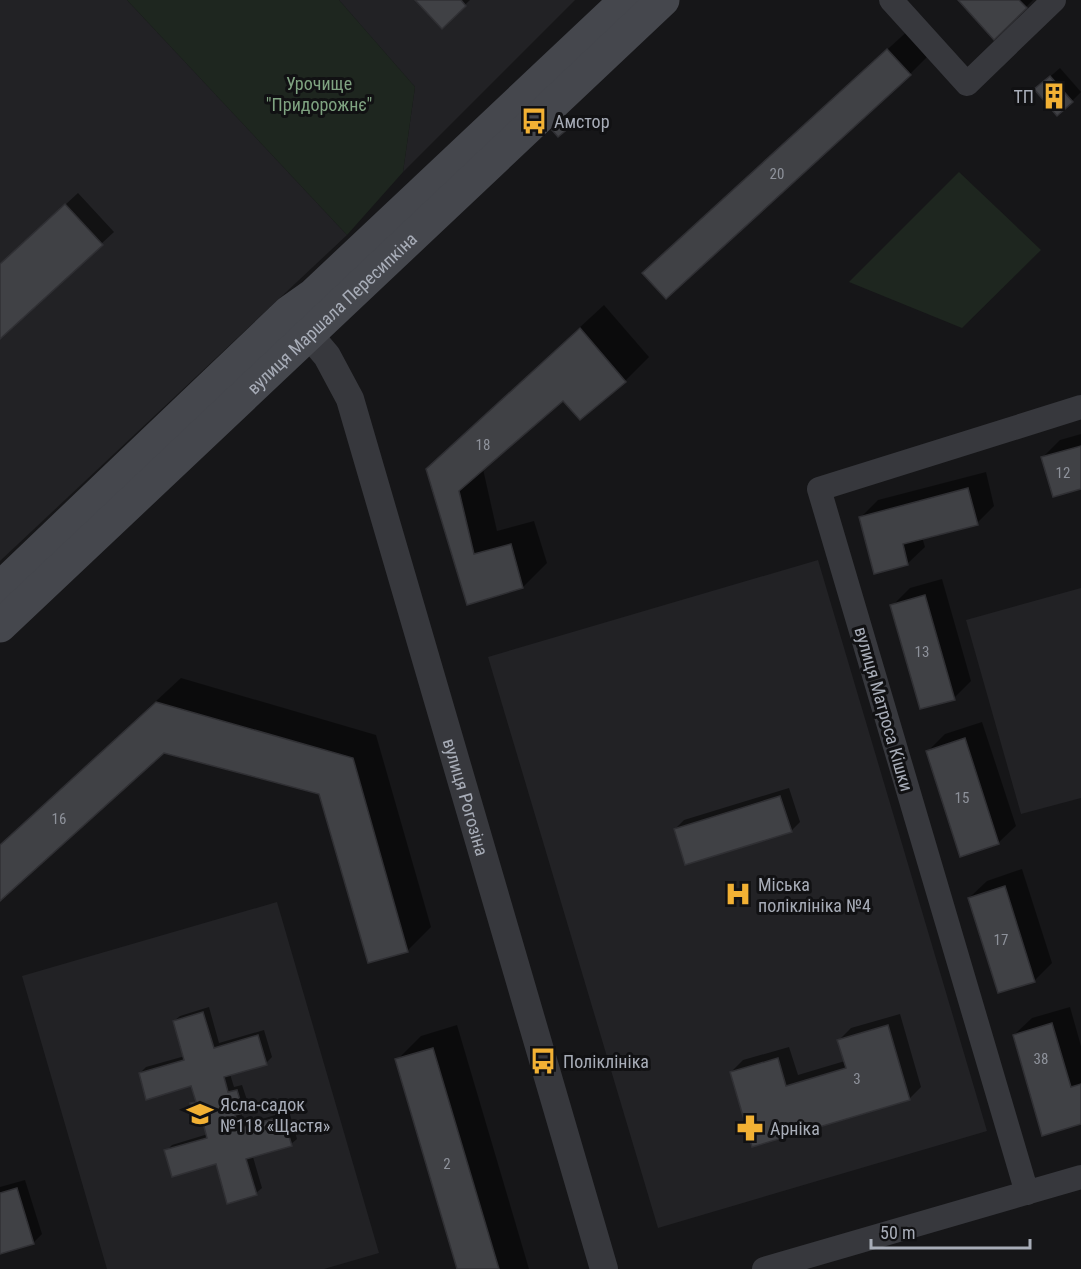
<svg xmlns="http://www.w3.org/2000/svg" width="1081" height="1269" font-family="'Roboto Condensed',sans-serif">
	<style>
		.built { fill: #222225 }
		.green { fill: #1e261f }
		.shadow { fill: #0007 }
		.building { fill: #404145; stroke: #303034; stroke-width: 1.5 }
		.lines { fill: none; stroke-linecap: round; stroke-linejoin: round }
		.minor { stroke: #37383d; stroke-width: 24 }
		.tertiary { stroke: #37383d; stroke-width: 28 }
		.secondary { stroke: #45474d; stroke-width: 33 }
		.labels { text-anchor: middle; dominant-baseline: central; stroke-width: 6; stroke-linejoin: round; paint-order: stroke }
		.number-label { font-size: 15px; fill: #8e929b }
		.park-label { font-size: 18px; fill: #7fa381; stroke: #111113 }
		.poi-label { font-size: 18px; fill: #a8adb8; stroke: #111113; text-anchor: start }
		.street-label { font-size: 18px; fill: #a8adb8; stroke: #111113 }
	</style>
	<rect width="100%" height="100%" fill="#161618"/>
	<!-- built -->
	<path class="built" d="M0 0H127L347 235 0 561Z
		M339 0H575L403 172 415 87Z
		M818 560 987 1131 658 1228 488 657Z
		M1081 588V798L1021 814 966 620Z
		M277 902 379 1253 324 1269H107L22 976Z"/>
	<!-- green -->
	<path class="green" d="M127 0H339L415 87 403 172 347 235Z
		M959 172 1041 250 962 328 849 282Z"/>
	<!-- shadow -->
	<path class="shadow" d="M417 0H470L442 27Z
		M960 0H1033L1026 7Z
		M912 27 934 50 910 74 668 249Z
		M1060 68 1081 92 1072 101 1045 81Z
		M567 118 571 123 558 135 554 130Z
		M78 193 114 232 0 337V265Z
		M604 305 649 357 625 381 580 418 563 399 483 469 497 531 534 521 547 563 523 587 468 604 452 445Z
		M1081 434V488L1043 457 1060 440Z
		M986 472 994 506 977 523 922 537 925 547 907 564 861 517 878 500Z
		M942 579 971 681 954 698 892 606 910 588Z
		M181 678 376 735 431 927 407 951 320 793 164 751 0 899V845Z
		M982 722 1016 826 998 843 928 751 945 734Z
		M789 788 800 822 791 831 675 829 684 820Z
		M1022 869 1052 963 1034 981 969 898 987 881Z
		M209 1007 219 1043 264 1030 272 1057 266 1063 230 1074 234 1087 242 1085 249 1106 241 1112 245 1124 289 1111 297 1139 291 1144 253 1157 262 1188 256 1193 217 1162 166 1151 172 1145 208 1134 204 1121 192 1104 197 1099 192 1085 140 1073 146 1067 185 1056 174 1021 180 1016Z
		M1070 1007 1081 1046V1123L1014 1035 1032 1018Z
		M900 1014 921 1087 909 1099 753 1145 731 1072 743 1060 789 1047 798 1075 845 1061 839 1040 851 1028Z
		M457 1025 529 1269H459L397 1060 421 1036Z
		M25 1180 42 1234 33 1243 0 1253V1187Z"/>
	<!-- building -->
	<path class="building" d="M415 0H461L466 6 442 29Z
		M958 0H1019L1027 8 994 40Z
		M887 49 911 75 666 299 642 273Z
		M1050 76 1073 102 1057 116 1034 89Z
		M564 120 570 127 558 137 552 130Z
		M65 204 103 245 0 339V264Z
		M580 328 626 382 580 420 563 401 459 491 474 554 511 544 523 588 467 605 426 469Z
		M1081 446V489L1053 497 1041 457Z
		M968 488 978 525 903 544 908 565 874 574 859 517Z
		M925 595 955 700 920 709 890 605Z
		M156 702 353 758 408 952 368 963 319 794 164 753 0 901V845Z
		M965 738 999 844 960 857 926 751Z
		M780 796 792 832 685 865 674 829Z
		M1005 886 1035 982 998 993 968 898Z
		M203 1012 214 1048 258 1035 267 1065 224 1077 228 1092 237 1090 244 1113 235 1115 239 1128 283 1116 292 1146 246 1159 257 1195 227 1204 216 1164 172 1177 164 1150 207 1138 203 1123 196 1125 190 1103 196 1102 191 1086 146 1100 139 1073 184 1060 173 1021Z
		M1052 1023 1071 1087 1081 1084V1124L1042 1136 1013 1035Z
		M888 1025 910 1100 752 1147 730 1072 778 1058 786 1086 846 1068 837 1040Z
		M433 1048 499 1269H457L395 1059Z
		M17 1188 34 1244 0 1254V1193Z"/>
	<g class="lines">
		<!-- minor -->
		<path class="minor" d="M891 0 967 84 1054 0
			M1027 1193 819 489 1081 407
			M764 1269 1081 1177"/>
		<!-- tertiary -->
		<path class="tertiary" id="s1" d="M295 318 327 356 350 399 604 1269"/>
		<!-- secondary -->
		<g class="secondary">
			<path d="M0 588 289 312 313 295 626 0"/>
			<path id="s2" d="M0 626 663 0"/>
		</g>
	</g>
	<!-- icons -->
	<defs>
		<g id="building-bare" transform="scale(2.07)"><path d="M-4-6H4V6H1V3H-1V6H-4ZM-2.5-4.3h1.7v1.8h-1.7ZM.8-4.3h1.7v1.8H.8ZM-2.5-1h1.7V.8h-1.7ZM.8-1h1.7V.8H.8Z" fill="#f2b134" stroke="#111113" stroke-width="2.5" paint-order="stroke"/></g>
		<g id="bus-bare" transform="scale(2.07)"><path d="M-5-6H5V4H4V6H2V4H-2V6H-4V4H-5ZM-3.5-4V0h7V-4ZM-3.5 1.2v1.5H-2V1.2ZM2 1.2v1.5H3.5V1.2Z" fill="#f2b134" stroke="#111113" stroke-width="2.5" paint-order="stroke"/></g>
		<g id="hospital-bare" transform="scale(2.07)"><path d="M-5-5h3v3.5h4V-5h3V5h-3V1.5h-4V5h-3Z" fill="#f2b134" stroke="#111113" stroke-width="2.5" paint-order="stroke"/></g>
		<g id="school-bare" transform="scale(2.07)"><path d="M0-5L7-2L0 1L-7-2ZM-4 1L0 2.5L4 1V4Q0 6-4 4Z" fill="#f2b134" stroke="#111113" stroke-width="2.5" paint-order="stroke"/></g>
		<g id="pharmacy-bare" transform="scale(2.07)"><path d="M-2-6h4v4h4v4h-4v4h-4v-4h-4v-4h4Z" fill="#f2b134" stroke="#111113" stroke-width="2.5" paint-order="stroke"/></g>
	</defs>
	<g fill-rule="evenodd">
		<use href="#building-bare" x="1054" y="96"/>
		<use href="#bus-bare" x="534" y="121"/>
		<use href="#hospital-bare" x="738" y="894"/>
		<use href="#bus-bare" x="543" y="1061"/>
		<use href="#school-bare" x="200" y="1114"/>
		<use href="#pharmacy-bare" x="750" y="1128"/>
	</g>
	<g class="labels">
		<!-- number labels -->
		<g class="number-label">
			<text x="777" y="174">20</text>
			<text x="483" y="445">18</text>
			<text x="1063" y="473">12</text>
			<text x="922" y="652">13</text>
			<text x="962" y="798">15</text>
			<text x="59" y="819">16</text>
			<text x="1001" y="940">17</text>
			<text x="1041" y="1059">38</text>
			<text x="857" y="1079">3</text>
			<text x="447" y="1164">2</text>
		</g>
		<!-- park labels -->
		<g class="park-label">
			<text x="319" y="83">Урочище<tspan x="319" dy="21">"Придорожнє"</tspan></text>
		</g>
		<!-- poi labels -->
		<g class="poi-label">
			<text x="1034" y="96" text-anchor="end">ТП</text>
			<text x="554" y="121">Амстор</text>
			<text x="758" y="884">Міська<tspan x="758" dy="21">поліклініка №4</tspan></text>
			<text x="563" y="1061">Поліклініка</text>
			<text x="220" y="1104">Ясла-садок<tspan x="220" dy="21">№118 «Щастя»</tspan></text>
			<text x="770" y="1128">Арніка</text>
		</g>
		<!-- street labels -->
		<g class="street-label">
			<text stroke="none"><textPath href="#s2" startOffset="456">вулиця Маршала Пересипкіна</textPath></text>
			<text transform="translate(884 709) rotate(74)">вулиця Матроса Кішки</text>
			<text stroke="none"><textPath href="#s1" startOffset="513">вулиця Рогозіна</textPath></text>
		</g>
	</g>
	<!-- scale -->
	<path d="M871 1239v9h159v-9" fill="none" stroke="#a8adb8" stroke-width="3"/>
	<text x="880" y="1239" font-size="18" fill="#a8adb8" stroke="#111113" stroke-width="4.5" paint-order="stroke">50 m</text>
</svg>
